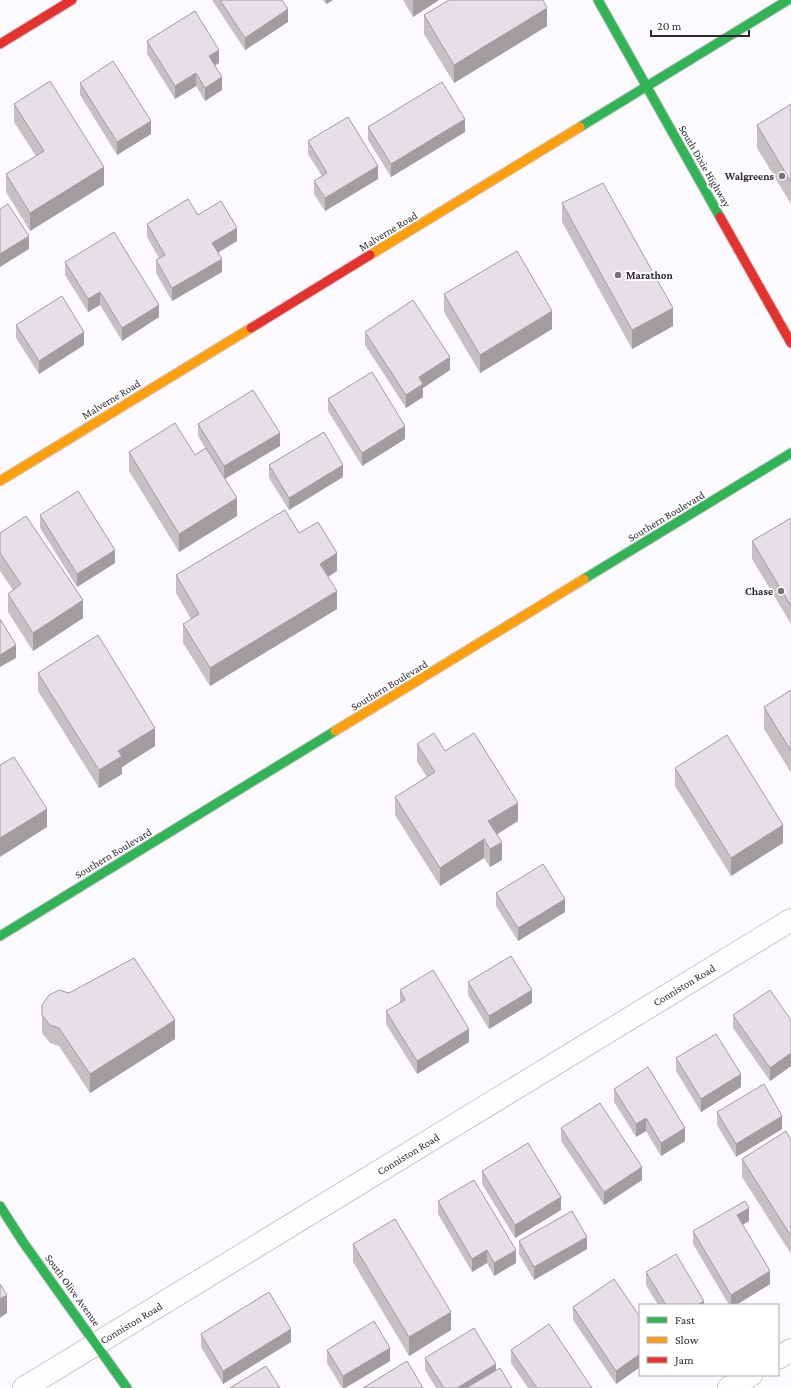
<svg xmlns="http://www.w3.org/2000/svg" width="791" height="1388" font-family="'Crimson Pro',serif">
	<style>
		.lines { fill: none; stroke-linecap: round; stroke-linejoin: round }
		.street-casing { stroke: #cac5cd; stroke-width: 24 }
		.fast-casing { stroke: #cac5cd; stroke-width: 11 }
		.slow-casing { stroke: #cac5cd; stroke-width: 11 }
		.jam-casing { stroke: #cac5cd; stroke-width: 11 }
		.street { stroke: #fffeff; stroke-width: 22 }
		.fast { stroke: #30b455; stroke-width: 9 }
		.slow { stroke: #ff9f0a; stroke-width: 9 }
		.jam { stroke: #e5322d; stroke-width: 9 }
		.wall { fill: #c6c0c5 }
		.shaded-wall { fill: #a19ca0 }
		.building { fill: #e6dfe5; stroke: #a19ca0 }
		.poi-dot { fill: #777079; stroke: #fff; stroke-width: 1.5 }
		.labels { text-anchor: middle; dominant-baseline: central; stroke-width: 4; stroke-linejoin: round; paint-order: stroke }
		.street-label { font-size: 11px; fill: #2f2632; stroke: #fff }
		.poi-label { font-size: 11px; font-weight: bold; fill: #2f2632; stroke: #fff; text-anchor: end }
	</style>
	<rect width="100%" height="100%" fill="#fcfafe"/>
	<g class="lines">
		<!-- street casing -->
		<g class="street-casing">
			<path id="street" d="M778 1358 791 1350
				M24 1388 791 920
				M729 1388 751 1375"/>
		</g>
		<!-- fast casing -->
		<g class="fast-casing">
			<path id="fast" d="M598 0 720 217
				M580 127 788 0
				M584 579 791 453
				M0 936 335 731
				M0 1206 23 1242 127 1388"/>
		</g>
		<!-- slow casing -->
		<g class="slow-casing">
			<path id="slow" d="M370 255 580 127
				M0 481 251 328
				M335 731 584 579"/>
		</g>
		<!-- jam casing -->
		<g class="jam-casing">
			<path id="jam" d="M0 44 72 0
				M720 217 791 343
				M251 328 370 255"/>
		</g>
		<!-- street -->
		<use href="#street" class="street"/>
		<!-- fast -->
		<use href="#fast" class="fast"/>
		<!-- slow -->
		<use href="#slow" class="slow"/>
		<!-- jam -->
		<use href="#jam" class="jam"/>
	</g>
	<!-- wall -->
	<path class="wall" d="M212 0H282L288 22 245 50Z
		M323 0H333L326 4Z
		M403 0H439L413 17Z
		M424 15 547 26 454 83 424 34Z
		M147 41 219 63 215 65 222 90 205 101 196 86 175 99 147 54Z
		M80 83 151 134 117 155 80 95Z
		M14 104 104 185 30 231 6 192V174L36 156 14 122Z
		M791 104V204L757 148V125Z
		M368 127 465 132 391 177 368 140Z
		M308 141 378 179 325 211 314 194V181L322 176 308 154Z
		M562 203 673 326 632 349 562 222Z
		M198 215 237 241 218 253 222 272 172 301 156 273V260L159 258 147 237V224Z
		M65 262 159 317 122 341 100 305 88 312 65 275Z
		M444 294 552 329 480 373 444 312Z
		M16 325 84 345 39 374 16 338Z
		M365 332 450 370 423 388V397L406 408 365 345Z
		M328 399 405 439 362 466 328 411Z
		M198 424 280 446 225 479 237 516 179 552 129 471V452L195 455 205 448 198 436Z
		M269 465 343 477 289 510 269 478Z
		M40 515 115 563 77 587 40 528Z
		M791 518V624L752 559V541Z
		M0 533 83 618 33 651 8 612V594L13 590 0 571Z
		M299 533 337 571 328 577 337 609 210 686 183 643V624L191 619 176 593V575Z
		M38 673 155 746 122 767V774L99 788 38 691Z
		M791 690V773L764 729V707Z
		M417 744 445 751 518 821 497 834 502 860 490 867 484 858 440 886 395 815V797L427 777 417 762Z
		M675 768 783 843 731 876 675 786Z
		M496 893 565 912 518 941 496 906Z
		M468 982 532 1003 489 1029 468 995Z
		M400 990 469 1042 417 1074 386 1024V1011L400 1003Z
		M42 1005 175 1039 90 1093 59 1046 50 1043 42 1033Z
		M733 1015 791 1020V1066L770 1081 733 1028Z
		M676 1058 741 1087 701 1112 676 1071Z
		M614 1089 685 1141 661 1156 646 1131 636 1137 614 1102Z
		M717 1112 782 1129 736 1157 717 1125Z
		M561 1128 642 1180 604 1205 561 1141Z
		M791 1140V1254L742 1177V1159Z
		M482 1171 561 1210 515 1238 482 1184Z
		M438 1201 516 1263 494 1276 487 1263 472 1272 438 1214Z
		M749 1221 742 1225 770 1284 736 1305H729L693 1244V1231Z
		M519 1241 587 1249 534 1280 519 1254Z
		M353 1244 451 1330 409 1356 353 1262Z
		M646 1272 704 1305H658L646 1285Z
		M573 1307 640 1317V1367L616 1384 573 1320Z
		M201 1334 291 1342 223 1384 201 1347Z
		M327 1350 390 1361 345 1388H342L327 1363Z
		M511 1350 592 1388H528L511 1363Z
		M425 1358 496 1370 512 1388H436L425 1370Z"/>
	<!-- shaded-wall -->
	<path class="shaded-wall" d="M326 0H333L326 4Z
		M413 0H439L413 17Z
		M547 8V26L454 83V65Z
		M288 9V22L245 50V38Z
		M219 50V63L209 69V56Z
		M196 73V86L175 99V86Z
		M222 77V90L205 101V88Z
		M465 119V132L391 177V164Z
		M151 121V134L117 155V142Z
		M378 166V179L325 211V198Z
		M104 167V185L30 231V213Z
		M237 228V241L212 256V243Z
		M29 236V249L0 267V254Z
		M222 259V272L172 301V288Z
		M100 292V305L88 312V299Z
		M159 305V317L122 341V328Z
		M673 308V326L632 349V330Z
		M552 311V329L480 373V355Z
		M84 332V345L39 374V361Z
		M450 357V370L423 388V397L406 408V395L419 377Z
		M405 426V439L362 466V453Z
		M280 433V446L224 479V466Z
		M343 465V477L289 510V498Z
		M237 498V516L179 552V534Z
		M115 550V563L77 587V574Z
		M337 553V571L320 582V564Z
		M337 591V609L210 686V668Z
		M83 600V618L33 651V633Z
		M16 645V658L0 667V655Z
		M155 728V746L122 767V774L99 788V770L118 751Z
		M518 803V821L488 840V821Z
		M47 809V827L0 857V838Z
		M783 825V843L731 876V858Z
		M484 839V858L440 886V868Z
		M502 842V860L490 867V849Z
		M565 899V912L518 941V928Z
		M532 990V1003L489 1029V1016Z
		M175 1020V1039L90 1093V1074Z
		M469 1029V1042L417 1074V1061Z
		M791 1053V1066L770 1081V1068Z
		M741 1074V1087L701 1112V1099Z
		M782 1116V1129L736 1157V1144Z
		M646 1118V1131L636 1137V1124Z
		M685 1128V1141L661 1156V1143Z
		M642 1167V1180L604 1205V1192Z
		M561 1197V1210L515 1238V1225Z
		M749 1208V1221L737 1228V1215Z
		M587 1237V1249L534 1280V1267Z
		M487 1250V1263L472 1272V1259Z
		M516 1250V1263L494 1276V1263Z
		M770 1271V1284L736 1305H731V1295Z
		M7 1295V1313L0 1318V1299Z
		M704 1301V1305H697Z
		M451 1312V1330L409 1356V1337Z
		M291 1329V1342L223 1384V1371Z
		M390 1348V1361L345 1388H343V1376Z
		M640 1354V1367L616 1384V1371Z
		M496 1364V1377L478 1388H457Z"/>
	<!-- building -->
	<path class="building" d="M220 0H282L288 9 245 38Z
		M449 0H543L547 8 454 65 424 15Z
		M195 11 219 50 209 56 222 77 205 88 196 73 175 86 147 41Z
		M113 61 151 121 117 142 80 83Z
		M50 81 104 167 30 213 6 174 44 151 14 104Z
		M442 82 465 119 391 164 368 127Z
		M791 104V182L757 125Z
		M348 117 378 166 325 198 314 181 327 173 308 141Z
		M603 183 673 308 632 330 562 203Z
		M188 199 198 215 221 201 237 228 212 243 222 259 172 288 156 260 165 255 147 224Z
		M8 204 29 236 0 254V209Z
		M114 232 159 305 122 328 100 292 88 299 65 262Z
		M517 251 552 311 480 355 444 294Z
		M62 296 84 332 39 361 16 325Z
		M413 300 450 357 419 377 423 384 406 395 365 332Z
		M372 372 405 426 362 453 328 399Z
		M253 390 280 433 224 466 198 424Z
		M175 423 195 455 206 448 237 498 179 534 129 452Z
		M324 432 343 465 289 498 269 465Z
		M78 491 115 550 77 574 40 515Z
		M285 510 299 533 318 522 337 553 320 564 337 591 210 668 183 624 199 614 176 575Z
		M26 516 83 600 33 633 8 594 21 584 0 553V533Z
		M791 518V606L752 541Z
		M0 619 16 645 0 655Z
		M98 635 155 728 118 751 122 756 99 770 38 673Z
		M791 690V751L764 707Z
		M434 733 445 751 474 733 518 803 488 821 502 842 490 849 484 839 440 868 395 797 435 772 417 744Z
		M727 735 783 825 731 858 675 768Z
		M14 757 47 809 0 838V765Z
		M543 864 565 899 518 928 496 893Z
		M511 956 532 990 489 1016 468 982Z
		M134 958 175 1020 90 1074 59 1028 50 1025 42 1015V1005L49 995 59 990 69 993Z
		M433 970 469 1029 417 1061 386 1011 405 1000 400 990Z
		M770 990 791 1020V1053L770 1068 733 1015Z
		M716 1034 741 1074 701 1099 676 1058Z
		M648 1067 685 1128 661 1143 646 1118 636 1124 614 1089Z
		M764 1084 782 1116 736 1144 717 1112Z
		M600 1103 642 1167 604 1192 561 1128Z
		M786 1131 791 1140V1236L742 1159Z
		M528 1143 561 1197 515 1225 482 1171Z
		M474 1180 516 1250 494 1263 487 1250 472 1259 438 1201Z
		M745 1201 749 1208 737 1215 770 1271 731 1295 693 1231Z
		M572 1211 587 1237 534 1267 519 1241Z
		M395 1219 451 1312 409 1337 353 1244Z
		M676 1254 704 1301 697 1305H666L646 1272Z
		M614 1279 640 1317V1354L616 1371 573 1307Z
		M0 1284 7 1295 0 1299Z
		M269 1292 291 1329 223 1371 201 1334Z
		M374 1321 390 1348 343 1376 327 1350Z
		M549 1324 592 1388H537L511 1350Z
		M474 1328 496 1364 457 1388H444L425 1358Z
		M407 1361 423 1388H363Z
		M266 1366 280 1388H230Z
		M500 1368 512 1388H466Z"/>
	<!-- markers -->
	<g class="poi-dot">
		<circle cx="782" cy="176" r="4"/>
		<circle cx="618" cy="275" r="4"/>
		<circle cx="781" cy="591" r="4"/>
	</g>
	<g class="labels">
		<!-- street labels -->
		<g class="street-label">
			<text transform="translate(705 166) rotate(60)">South Dixie Highway</text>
			<text transform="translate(388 231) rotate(-31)">Malverne Road</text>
			<text transform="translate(111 399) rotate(-31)">Malverne Road</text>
			<text transform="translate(666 516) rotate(-31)">Southern Boulevard</text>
			<text transform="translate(389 685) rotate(-31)">Southern Boulevard</text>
			<text transform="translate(113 853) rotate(-31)">Southern Boulevard</text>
			<text transform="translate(684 985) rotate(-31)">Conniston Road</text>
			<text transform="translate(408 1154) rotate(-31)">Conniston Road</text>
			<text transform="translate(73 1290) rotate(54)">South Olive Avenue</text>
			<text transform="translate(131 1323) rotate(-31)">Conniston Road</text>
		</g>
		<!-- poi labels -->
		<g class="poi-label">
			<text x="774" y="176">Walgreens</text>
			<text x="626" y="275" text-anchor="start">Marathon</text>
			<text x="773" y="591">Chase</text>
		</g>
	</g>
	<!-- legend -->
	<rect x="639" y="1304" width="140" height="72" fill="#ffffff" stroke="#aca8ad"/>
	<rect x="647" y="1317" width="20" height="6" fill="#30b455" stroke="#aca8ad"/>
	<text x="675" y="1324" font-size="12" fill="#2f2632">Fast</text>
	<rect x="647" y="1337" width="20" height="6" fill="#ff9f0a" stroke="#aca8ad"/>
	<text x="675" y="1344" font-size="12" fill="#2f2632">Slow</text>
	<rect x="647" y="1357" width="20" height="6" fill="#e5322d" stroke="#aca8ad"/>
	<text x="675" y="1364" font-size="12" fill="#2f2632">Jam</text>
	<!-- scale -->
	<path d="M651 30v6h98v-6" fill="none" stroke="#2f2632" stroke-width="2"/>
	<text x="657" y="30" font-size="12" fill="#2f2632" stroke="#ffffff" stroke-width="3" paint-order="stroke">20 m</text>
</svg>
